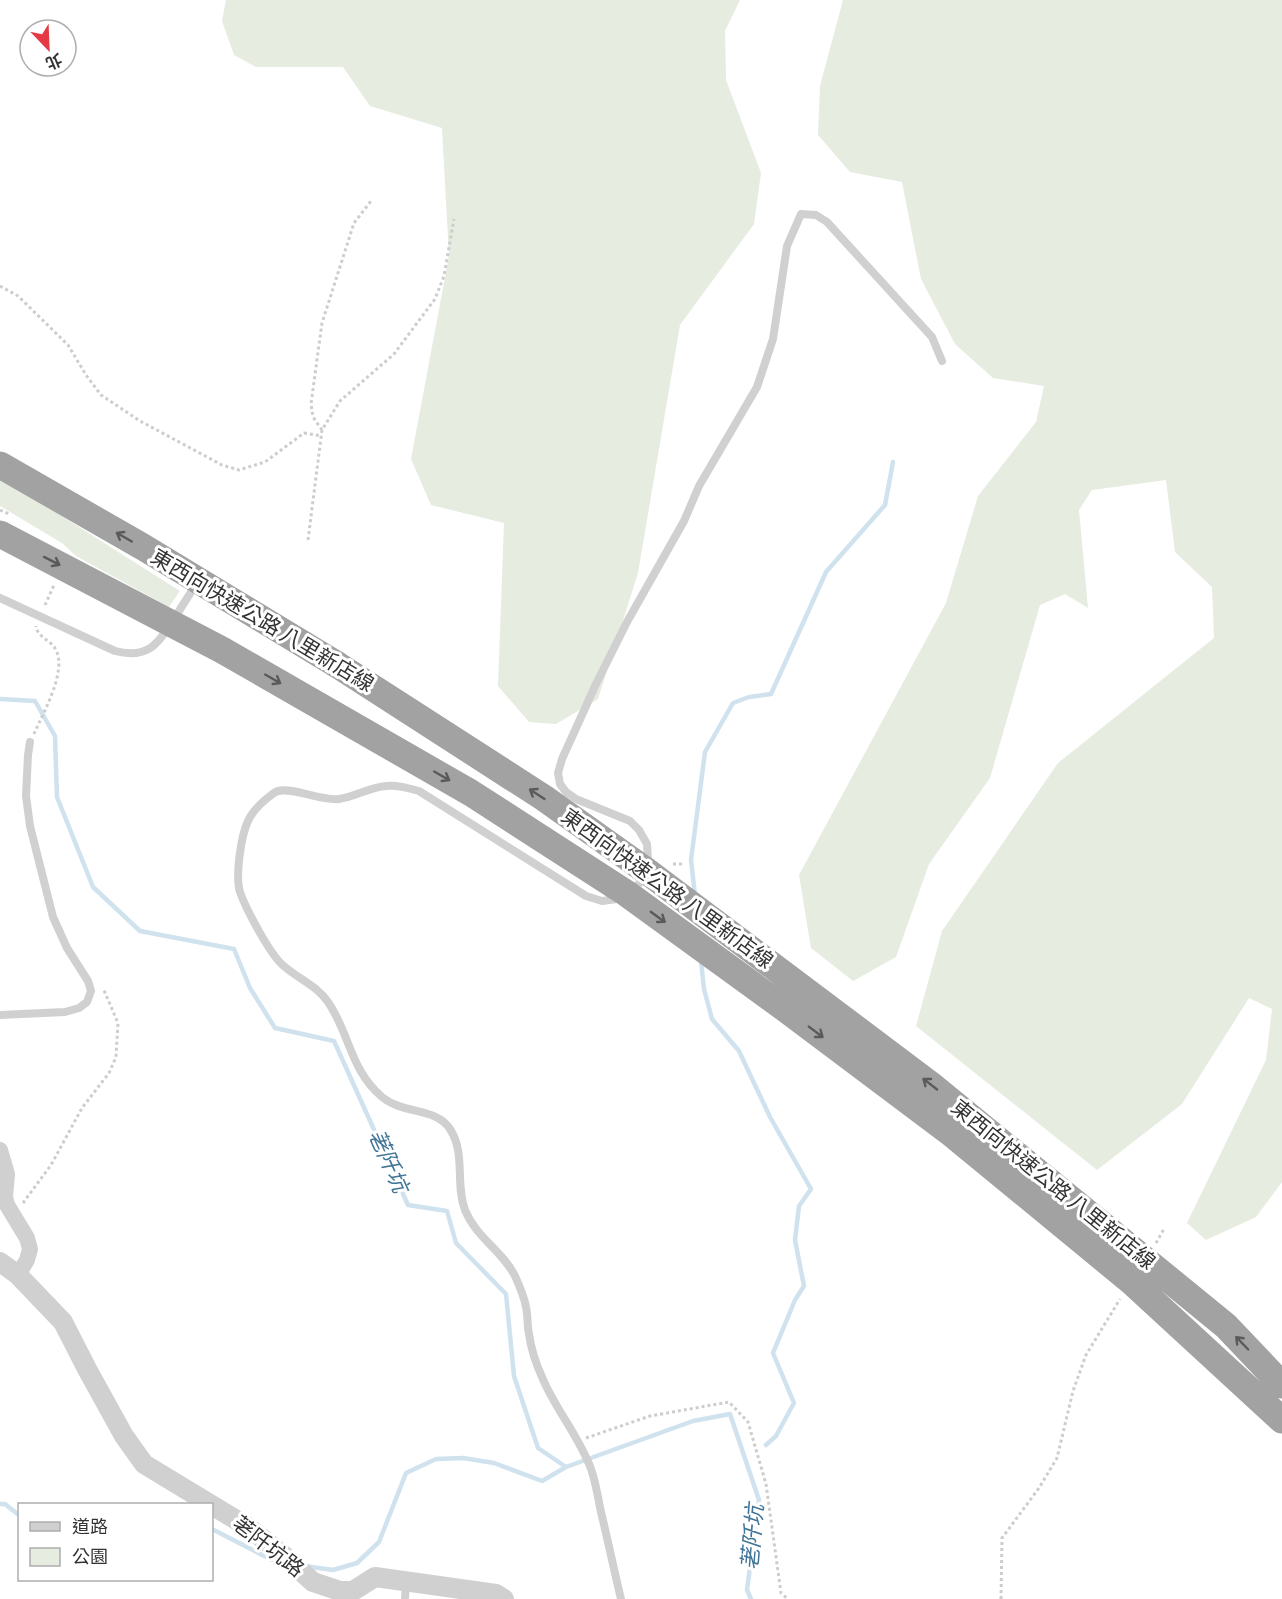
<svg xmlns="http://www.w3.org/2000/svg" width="1282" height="1599" font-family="'Alegreya Sans','Noto Sans TC',sans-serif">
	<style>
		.green { fill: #e6ecdf }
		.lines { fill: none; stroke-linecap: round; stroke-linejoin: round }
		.stream { stroke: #cfe2ee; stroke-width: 4.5 }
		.path { stroke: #cdcdcd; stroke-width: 3; stroke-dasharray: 3 3; stroke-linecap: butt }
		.service { stroke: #d0d0d0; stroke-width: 8 }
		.minor { stroke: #d0d0d0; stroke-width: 16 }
		.tertiary { stroke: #d0d0d0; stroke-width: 20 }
		.trunk { stroke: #a2a2a2; stroke-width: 27 }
		.trunk-bridge { stroke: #a2a2a2; stroke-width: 27 }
		.oneway { stroke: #5a5a5a }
		.labels { text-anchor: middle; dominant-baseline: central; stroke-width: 6; stroke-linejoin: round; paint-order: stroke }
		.street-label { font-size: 21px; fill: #333; stroke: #fff }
		.water-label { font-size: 22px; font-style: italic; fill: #3f7597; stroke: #fff }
	</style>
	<rect width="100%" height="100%" fill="#fff"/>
	<!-- green -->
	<path class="green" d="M226 0H740L725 31 726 80 761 173 754 224 680 325 638 573 598 699 556 724 529 722 498 686 504 523 431 505 411 459 449 256 442 128 370 106 343 67H256L234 55 222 21Z
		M843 0H1282V1182L1256 1217 1206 1240 1187 1223 1266 1060 1272 1009 1249 998 1182 1104 1097 1170 916 1026 942 931 1058 763 1214 638 1212 587 1175 552 1166 480 1092 490 1079 510 1088 608 1065 594 1040 605 990 778 929 864 896 957 853 981 811 948 799 875 946 603 978 496 1036 422 1044 386 993 378 955 344 921 279 902 182 850 172 818 135 820 86Z
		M0 477 180 591 169 607 76 556 62 543 0 506Z"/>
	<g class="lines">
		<!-- stream -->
		<path class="stream" d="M0 699 35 701 55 736 57 797 93 887 140 931 234 949 250 988 275 1028 334 1041 408 1205 447 1211 456 1243 506 1294 514 1376 538 1448 566 1467 693 1421 730 1414 759 1500 747 1590 751 1599
			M695 895 691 860 705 752 733 703 749 697 771 694 826 572 885 505 893 462
			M701 961 704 989 712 1019 739 1051 770 1117 811 1189 799 1206 795 1240 804 1286 795 1300 773 1353 794 1403 776 1436 766 1445
			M0 1504H5L20 1516
			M212 1529 270 1559 279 1561
			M305 1566 333 1570 357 1563 379 1542 406 1473 436 1459 463 1458 494 1463 542 1481 566 1467"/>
		<!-- path -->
		<path class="path" d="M0 286 18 296 68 345 86 375 101 395 140 421 222 465 239 470 265 462 304 433 322 436
			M322 430 313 417 311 404 322 323 354 223 371 201
			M0 510 9 514
			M308 540 322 430 340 401 394 354 435 299 444 276 454 219
			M45 605 54 585
			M34 734C43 713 67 672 56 650 51 640 37 637 36 626
			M673 864H683
			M23 1203 51 1165 82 1108 109 1073 116 1057 118 1023 103 988
			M1156 1243 1164 1229
			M586 1438 650 1416 729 1402 748 1422 766 1484 781 1593 788 1599
			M1001 1599 1002 1538 1039 1488 1057 1458 1073 1391 1086 1355 1120 1299"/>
		<!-- service -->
		<path class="service" d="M0 598 115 651C146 659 157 646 173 621 180 609 188 597 196 584
			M0 1015 65 1012 79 1008 87 1002 91 991 88 981 67 948 53 917 30 826 26 796 28 755 30 742
			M405 1599 406 1582
			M621 1599C614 1570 608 1541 601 1512 598 1498 596 1483 591 1469 579 1436 555 1409 542 1377 536 1364 531 1348 529 1334 527 1325 528 1316 526 1307 524 1296 519 1285 515 1276 502 1250 477 1239 465 1210 455 1184 466 1154 450 1129 436 1107 404 1115 382 1097 350 1070 350 1034 328 1002 317 986 299 979 285 967 271 957 246 909 240 892 235 876 241 836 248 821 252 812 258 806 265 800 269 797 274 792 278 791 294 787 320 801 339 799 355 797 370 787 386 786 398 785 408 788 419 791L586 896 602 901 617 899 634 890 644 877 648 861 647 844 639 830 630 821 576 799 566 792 560 784 558 773 562 759 596 684 627 622 684 521 699 486 757 387 773 339 787 246 801 214 816 215 827 222 932 337 942 361"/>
		<!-- minor -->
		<path class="minor" d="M0 1150 7 1174 5 1197 7 1205 27 1238 30 1249 27 1260 18 1275"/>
		<!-- tertiary -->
		<path class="tertiary" d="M0 1262 18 1275 63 1322 87 1369 124 1436 144 1464 248 1527 282 1554 313 1582 340 1591H353L375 1577 496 1594 504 1599"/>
		<!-- trunk -->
		<path class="trunk" d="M0 465 143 547 336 664"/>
		<!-- trunk-bridge -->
		<path class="trunk-bridge" d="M0 534 222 650 471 793 626 893 787 1010 952 1134 1132 1282 1282 1420
			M336 664 544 798 648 872 931 1085 1226 1326 1282 1385"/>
	</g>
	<!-- one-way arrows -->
	<defs><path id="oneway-shaft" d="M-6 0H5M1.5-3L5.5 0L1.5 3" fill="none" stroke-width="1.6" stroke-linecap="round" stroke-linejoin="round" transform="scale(1.5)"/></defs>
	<g class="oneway">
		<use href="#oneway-shaft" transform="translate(124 537) rotate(-150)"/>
		<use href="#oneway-shaft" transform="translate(52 561) rotate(27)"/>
		<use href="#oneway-shaft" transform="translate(273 679) rotate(30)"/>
		<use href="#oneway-shaft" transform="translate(442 776) rotate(30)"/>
		<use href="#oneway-shaft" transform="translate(537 794) rotate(-147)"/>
		<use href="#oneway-shaft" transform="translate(658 917) rotate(36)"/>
		<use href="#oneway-shaft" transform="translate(816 1032) rotate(37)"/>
		<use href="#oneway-shaft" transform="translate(930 1084) rotate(-142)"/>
		<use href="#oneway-shaft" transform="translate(1242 1343) rotate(-134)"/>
	</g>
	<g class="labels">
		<!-- street labels -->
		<g class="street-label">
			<text transform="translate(262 621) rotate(31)">東西向快速公路 八里新店線</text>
			<text transform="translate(667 889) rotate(36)">東西向快速公路 八里新店線</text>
			<text transform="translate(1053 1185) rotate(39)">東西向快速公路 八里新店線</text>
			<text transform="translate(268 1547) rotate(38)">荖阡坑路</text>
		</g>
		<!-- water labels -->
		<g class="water-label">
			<text transform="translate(388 1161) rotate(66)">荖阡坑</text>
			<text transform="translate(753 1537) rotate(-85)">荖阡坑</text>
		</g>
	</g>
	<!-- legend -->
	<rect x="18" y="1503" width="195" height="78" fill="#ffffff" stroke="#adadad" stroke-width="1.5"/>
	<rect x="30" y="1522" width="30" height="9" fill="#d0d0d0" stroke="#adadad" stroke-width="1.5"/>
	<text x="72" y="1533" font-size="18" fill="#333333">道路</text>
	<rect x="30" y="1548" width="30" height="18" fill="#e6ecdf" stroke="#adadad" stroke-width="1.5"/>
	<text x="72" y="1563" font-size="18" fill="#333333">公園</text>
	<!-- north arrow -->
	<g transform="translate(48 48) rotate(157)"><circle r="28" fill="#ffffff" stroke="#adadad" stroke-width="1.5"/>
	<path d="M0-4.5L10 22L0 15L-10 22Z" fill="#e63946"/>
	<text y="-9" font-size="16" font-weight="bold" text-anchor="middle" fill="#333333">北</text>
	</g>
</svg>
